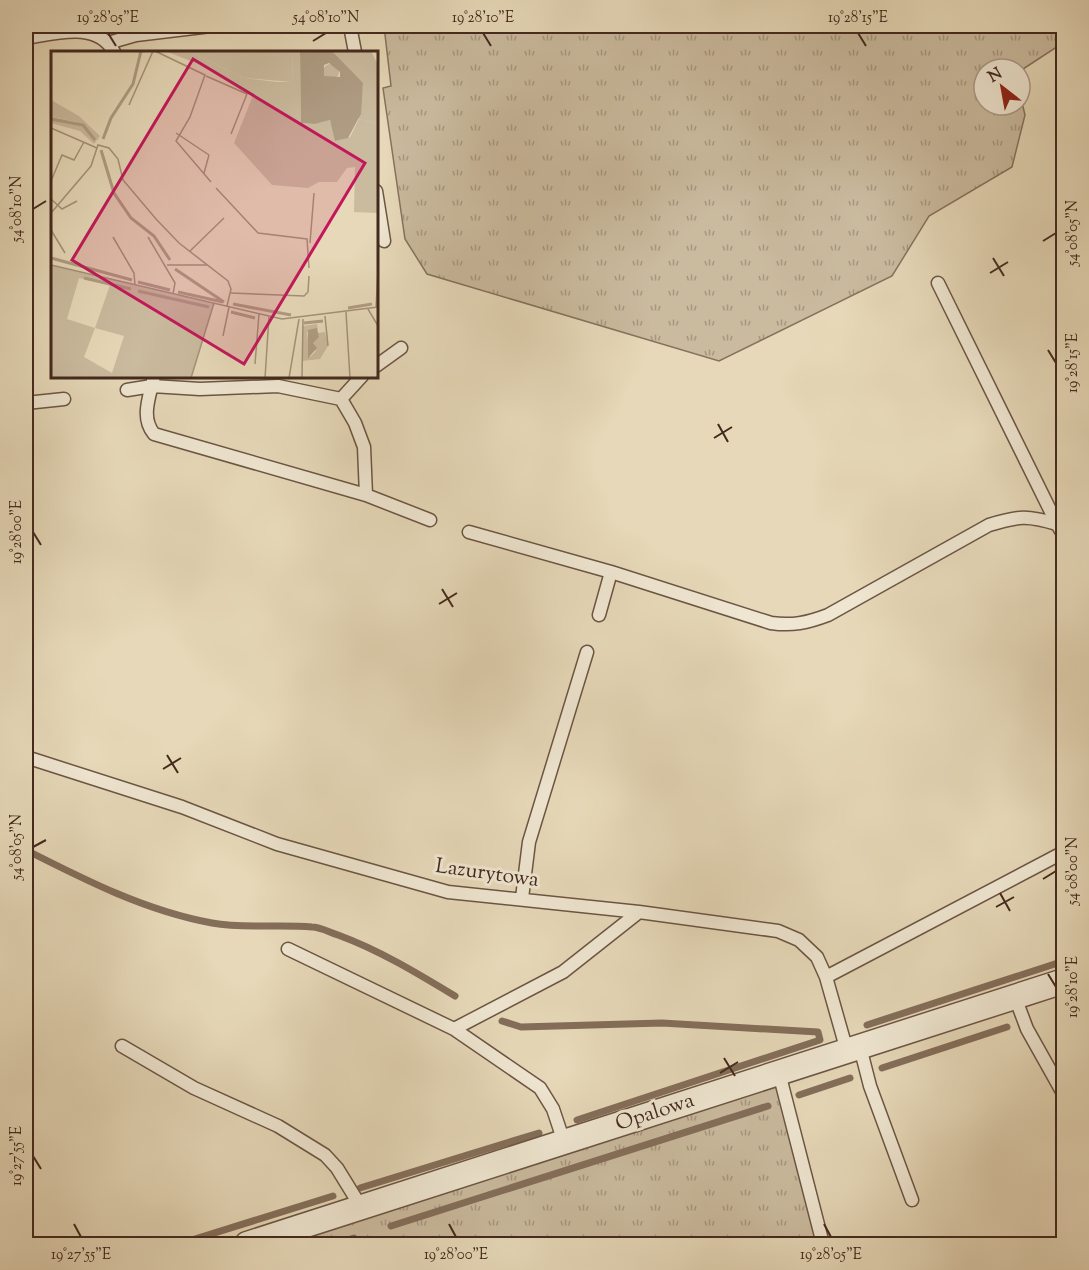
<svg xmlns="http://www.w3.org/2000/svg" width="1089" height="1270" font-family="'Sorts Mill Goudy',serif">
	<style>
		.grass { fill: url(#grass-tufts); stroke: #86725e; stroke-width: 1.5 }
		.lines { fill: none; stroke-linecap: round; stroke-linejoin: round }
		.stream { stroke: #846e5a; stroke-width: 7 }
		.lane-casing { stroke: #6c5544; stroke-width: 15 }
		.street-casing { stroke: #6c5544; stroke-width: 27 }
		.lane { stroke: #efe6d1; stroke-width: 12 }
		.street { stroke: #efe6d1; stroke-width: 24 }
		.ticks { fill: none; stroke: #43291d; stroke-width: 2 }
		.labels { text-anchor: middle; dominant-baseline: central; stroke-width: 6; stroke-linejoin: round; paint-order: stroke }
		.street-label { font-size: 21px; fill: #43291d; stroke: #efe6d1 }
		.inset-river { fill: none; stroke: #af9c83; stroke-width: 3 }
		.inset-road { fill: none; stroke: #a5927a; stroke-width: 1.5 }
		.view { fill: #c2185b; fill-opacity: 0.15; stroke: #c2185b; stroke-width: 3 }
		.inset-edge { fill: none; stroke: #43291d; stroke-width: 3 }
		.neatline { fill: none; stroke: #43291d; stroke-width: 2 }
		.ticks-label { font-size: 15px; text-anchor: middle; fill: #43291d }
	</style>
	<defs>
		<pattern id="grass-tufts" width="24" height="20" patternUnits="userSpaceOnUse" patternTransform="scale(1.5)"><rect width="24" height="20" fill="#caba9e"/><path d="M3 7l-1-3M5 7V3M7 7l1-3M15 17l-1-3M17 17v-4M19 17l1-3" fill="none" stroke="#a69780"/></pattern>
	</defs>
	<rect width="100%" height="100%" fill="#e6d8b8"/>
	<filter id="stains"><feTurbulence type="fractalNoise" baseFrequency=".00333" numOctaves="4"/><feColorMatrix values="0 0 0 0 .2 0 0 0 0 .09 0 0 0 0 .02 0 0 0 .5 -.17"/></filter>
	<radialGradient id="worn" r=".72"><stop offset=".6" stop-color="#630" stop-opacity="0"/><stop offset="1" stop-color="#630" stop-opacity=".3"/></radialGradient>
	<!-- grass -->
	<path class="grass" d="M384 26H1063V63L1055 48 1020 71V69H984V105H1020V94L1025 115 1012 167 929 216 892 276 719 361 427 274 405 239 383 88 391 86Z
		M779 1073 823 1244H247Z"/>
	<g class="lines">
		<!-- stream -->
		<path class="stream" d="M26 850C85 880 146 911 212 923 245 929 278 924 312 927 320 927 329 932 338 935 379 950 417 973 455 996
			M502 1021 521 1027 662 1023 818 1032 820 1040 577 1120
			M867 1025 1064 961
			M882 1068 1007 1027
			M799 1095 850 1078
			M360 1188 539 1133
			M391 1226 768 1106
			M179 1244 333 1196
			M333 1244 354 1238"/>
		<!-- lane casing -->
		<g class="lane-casing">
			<path id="lane" d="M350 26 355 52
				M26 38C54 34 97 20 114 52
				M108 43 136 35 211 26
				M376 191 384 241
				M938 283 1057 524
				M376 366 401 348
				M154 376C150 396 140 417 154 434L366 495 430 520
				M127 390 152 386 200 389 278 386 341 399 355 423 364 447 366 495
				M341 399 362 376
				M26 403 64 399
				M469 532 611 572 771 623C792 626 807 623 828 615L989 525C1019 516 1027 515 1057 524L1064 536
				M599 615 611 572
				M26 757 182 807 277 844 448 892 639 912 778 931 799 940 817 957 826 977 847 1051
				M522 898 529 842 587 652
				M288 949 454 1029 540 1088 553 1109 564 1142
				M826 977 1064 852
				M1015 997 1027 1029 1064 1095
				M454 1029 563 972 639 912
				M122 1046 194 1088 278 1126 325 1155 337 1168 361 1207
				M860 1047 870 1086 912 1200
				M779 1073 823 1244"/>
		</g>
		<!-- street casing -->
		<g class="street-casing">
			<path id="street" d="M247 1244 1064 981"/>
		</g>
		<!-- lane -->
		<use href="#lane" class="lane"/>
		<!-- street -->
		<use href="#street" class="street"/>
	</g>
	<!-- ticks -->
	<path class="ticks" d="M108 33 116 46M483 33 491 46M858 33 866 46M313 41 326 33M33 209 46 201M1043 241 1056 233M993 258 1004 276M990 273 1008 262M1048 350 1056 363M718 424 728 442M714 438 732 427M33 532 41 545M442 589 453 607M439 604 457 593M167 755 178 773M163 769 181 758M33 847 46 840M1043 879 1056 871M1000 893 1010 911M996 907 1014 897M1048 974 1056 987M724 1058 735 1076M720 1073 738 1062M33 1156 41 1169M74 1224 81 1237M449 1224 456 1237M824 1224 831 1237"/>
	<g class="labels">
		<!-- street labels -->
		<g class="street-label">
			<text transform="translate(487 874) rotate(8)">Lazurytowa</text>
			<text transform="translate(655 1113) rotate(-18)">Opalowa</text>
		</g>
	</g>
	<!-- overview -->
	<g transform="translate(51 51)">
		<rect width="327" height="327" fill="#e6d8b8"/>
		<path d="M114 0H137L193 27 226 31H241L242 0H249L250 72 264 73 279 69 288 98 300 104H327V162L303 161 304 116 296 117 286 131H268L257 137 221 134 183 92 201 47 199 42 150 14ZM281 0H320L327 14V73L308 68 312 34ZM272 21a8 8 0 1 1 16 0a8 8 0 1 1-16 0ZM28 65 49 85 43 93 29 80 0 72V66L25 71ZM0 214 163 252 140 327H0V319L6 318 0 315ZM28 227 59 234 44 277 16 268ZM44 277 73 285 61 322 33 306ZM266 273 267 278 256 281 259 306 265 300 262 292 267 282 274 281 277 295 269 308 251 310 252 275Z" fill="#caba9e" fill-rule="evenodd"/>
		<path d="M0 49 28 65 26 71 0 66ZM308 68 327 73V104H300L288 98 284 90 299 86Z" fill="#caba9e"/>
		<path d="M0 315 36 327 0 326Z" fill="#caba9e"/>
		<path d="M137 0H242L241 31 193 27Z" fill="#caba9e"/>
		<path d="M249 0H281L312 32 310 63 297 87 284 90 279 69 264 73 250 72ZM278 12 289 21V26L273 25V14ZM266 277 268 286 262 292 266 297 257 307V279Z" fill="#af9c83" fill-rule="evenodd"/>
		<path class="inset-river" d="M0 68 32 74 44 89M52 88 60 67 82 33 90 0M50 99 63 142 80 167 103 185 119 209M0 207 81 229M124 218 173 251M33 227 80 238M87 231 119 239M87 240 158 256M127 241 172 251M182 253 240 264M297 257 321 253M180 261 204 267M253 272 272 270"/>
		<path class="inset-road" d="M104 0 154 24 139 66 125 90 160 131M155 25 196 43 180 83M78 54 102 0M0 77 46 97M125 82 158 104M153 122 158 104M0 130 11 104 23 109 33 91M165 137 207 182 256 188 258 217M0 148 11 158 26 150M0 162 40 115 47 94 58 97 67 108 72 129 105 168 128 192 177 230 180 238 176 255M0 179 14 202M62 186 83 222 84 234M97 186 124 232 122 243M259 192 263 142M139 200 173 167M0 214 231 268 327 256M116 214H156M180 242 253 245 257 241 258 225M325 257 327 219M317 258 327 275M295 261 299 327M274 265 277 295M172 285 178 256M204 313 208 263M140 327 163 252M214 327 218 265M238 327 248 268M251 327 252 268"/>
		<path class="view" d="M142 8 314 112 193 313 21 209Z"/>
		<rect width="327" height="327" class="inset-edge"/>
	</g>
	<!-- margin -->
	<rect width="1089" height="1270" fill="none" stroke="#e6d8b8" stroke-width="66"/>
	<!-- north arrow -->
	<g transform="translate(1002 87) rotate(329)"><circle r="28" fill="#efe6d1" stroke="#aa9a89" stroke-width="1.5"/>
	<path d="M0-4.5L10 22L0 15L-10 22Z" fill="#8f2418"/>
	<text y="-9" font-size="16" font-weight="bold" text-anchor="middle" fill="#43291d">N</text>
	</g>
	<rect x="33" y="33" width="1023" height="1204" class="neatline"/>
	<g class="ticks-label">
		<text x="108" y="22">19°28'05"E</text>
		<text x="326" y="22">54°08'10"N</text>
		<text x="483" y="22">19°28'10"E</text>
		<text x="858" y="22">19°28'15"E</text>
		<text transform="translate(16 209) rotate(-90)" y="5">54°08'10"N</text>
		<text transform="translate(1072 233) rotate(-90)" y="5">54°08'05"N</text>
		<text transform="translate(1072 363) rotate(-90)" y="5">19°28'15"E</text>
		<text transform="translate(16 532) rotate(-90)" y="5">19°28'00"E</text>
		<text transform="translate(16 847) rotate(-90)" y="5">54°08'05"N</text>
		<text transform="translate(1072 871) rotate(-90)" y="5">54°08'00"N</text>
		<text transform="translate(1072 987) rotate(-90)" y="5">19°28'10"E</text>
		<text transform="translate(16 1156) rotate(-90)" y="5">19°27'55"E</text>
		<text x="81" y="1259">19°27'55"E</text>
		<text x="456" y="1259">19°28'00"E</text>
		<text x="831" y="1259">19°28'05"E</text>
	</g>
	<rect width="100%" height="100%" filter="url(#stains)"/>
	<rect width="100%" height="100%" fill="url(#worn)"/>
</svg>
